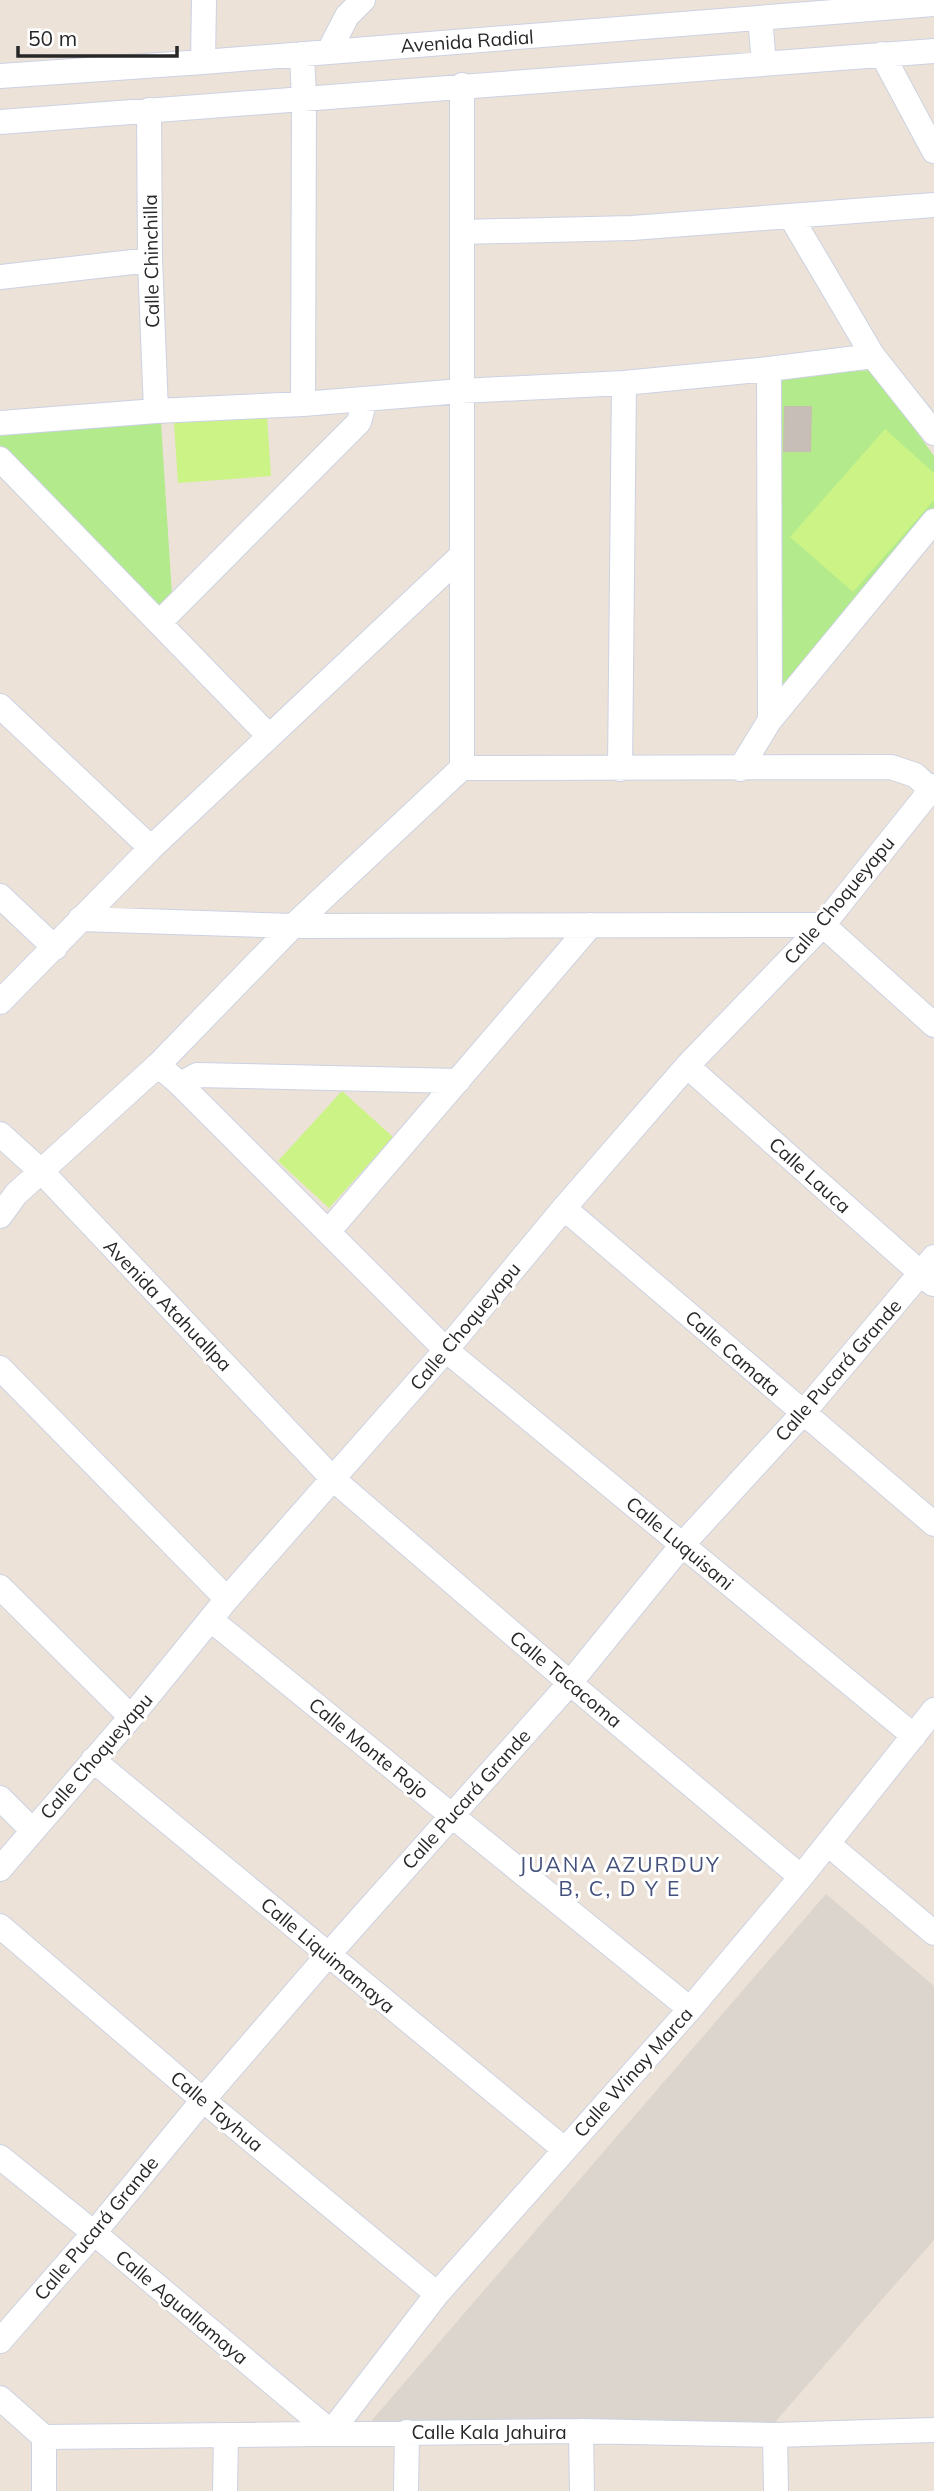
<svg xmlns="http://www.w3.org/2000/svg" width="934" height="2491" font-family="Mulish,sans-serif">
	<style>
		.green { fill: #b2ea8c }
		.pitch { fill: #cbf386 }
		.plaza { fill: #dbd5ce }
		.building { fill: #c7bfb7; stroke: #c7beb1; stroke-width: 2 }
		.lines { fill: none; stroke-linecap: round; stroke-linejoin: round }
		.minor-casing { stroke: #ccd2e3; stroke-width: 26 }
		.minor { stroke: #fff; stroke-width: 24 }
		.labels { text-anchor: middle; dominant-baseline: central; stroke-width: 6; stroke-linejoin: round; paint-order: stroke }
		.street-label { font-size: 19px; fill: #272727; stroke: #fff }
		.neighbourhood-label { font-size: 21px; letter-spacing: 2px; fill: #43517c; stroke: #fff }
	</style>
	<rect width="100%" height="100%" fill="#ece2d7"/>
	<!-- green -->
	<path class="green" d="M872 370 934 456V508L780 691 777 377Z
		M161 423 172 596 158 605 0 445V432Z"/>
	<!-- pitch -->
	<path class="pitch" d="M267 416 271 476 178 483 174 423Z
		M885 429 934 473V500L853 592 790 537Z
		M342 1091 393 1137 329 1208 278 1161Z"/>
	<!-- plaza -->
	<path class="plaza" d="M826 1894 934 1986V2240L775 2422 367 2426Z"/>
	<!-- building -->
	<path class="building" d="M785 407H811L810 451H784Z"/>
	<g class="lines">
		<!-- minor casing -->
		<g class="minor-casing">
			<path id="minor" d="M760 18 764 63
				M329 51 347 16 363 0
				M302 54 304 100 303 404
				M882 54 934 151
				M203 62 204 0
				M0 76 203 62 934 4
				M462 85V768
				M149 110 150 260 156 411
				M0 122 934 51
				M791 217 873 356 934 433
				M462 232 632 228 934 205
				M0 277 150 260
				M769 369 770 720
				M0 423 156 411 303 404 461 391 624 383 769 369 873 356
				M0 459 269 736
				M160 622 359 422 365 400
				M0 706 151 848
				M620 769 624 383
				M740 769 770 720 934 521
				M0 896 55 948
				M80 919 293 926 823 925 934 1025
				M0 1002 151 848 461 556
				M158 1065 180 1084 446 1350 914 1736
				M687 1066 933 1284
				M180 1084 197 1075 458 1081
				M0 1134 42 1172 333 1479 570 1683 801 1877
				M564 1208 934 1524
				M0 1216 16 1194 158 1065 293 926 462 768 891 767 915 775 934 792
				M328 1232 591 925
				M0 1368 227 1599
				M0 1587 131 1717
				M211 1620 690 2009
				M93 1760 564 2149
				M0 1798 32 1830
				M828 1844 934 1933
				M0 1869 131 1717 227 1599 446 1350 564 1208 687 1066 823 925 934 786
				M0 1926 203 2100 437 2294
				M0 2157 94 2233 331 2432 437 2294 690 2009 801 1877 934 1710
				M0 2341 94 2233 203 2100 328 1955 570 1683 682 1545 803 1413 934 1257
				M0 2398 44 2437
				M581 2431 582 2491
				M775 2435 776 2491
				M44 2437 581 2431 775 2435 934 2430
				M44 2437V2491
				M225 2491 226 2437
				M406 2491 407 2432"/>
		</g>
		<!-- minor -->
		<use href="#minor" class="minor"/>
	</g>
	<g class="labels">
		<!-- street labels -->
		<g class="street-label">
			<text transform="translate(467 41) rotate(-4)">Avenida Radial</text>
			<text transform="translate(151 261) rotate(-91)">Calle Chinchilla</text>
			<text transform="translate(839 900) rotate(-50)">Calle Choqueyapu</text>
			<text transform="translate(810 1175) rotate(42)">Calle Lauca</text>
			<text transform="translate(168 1305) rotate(46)">Avenida Atahuallpa</text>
			<text transform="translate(465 1326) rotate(-50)">Calle Choqueyapu</text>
			<text transform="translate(733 1353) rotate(41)">Calle Camata</text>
			<text transform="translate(838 1370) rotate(-49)">Calle Pucará Grande</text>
			<text transform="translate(680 1543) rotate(40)">Calle Luquisani</text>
			<text transform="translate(566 1679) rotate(40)">Calle Tacacoma</text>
			<text transform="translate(369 1748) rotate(39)">Calle Monte Rojo</text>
			<text transform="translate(96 1756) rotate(-49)">Calle Choqueyapu</text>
			<text transform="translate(466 1799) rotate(-48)">Calle Pucará Grande</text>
			<text transform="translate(328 1955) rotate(40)">Calle Liquimamaya</text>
			<text transform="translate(633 2072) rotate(-48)">Calle Winay Marca</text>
			<text transform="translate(217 2111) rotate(40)">Calle Tayhua</text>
			<text transform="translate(96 2228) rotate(-50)">Calle Pucará Grande</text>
			<text transform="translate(182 2307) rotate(40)">Calle Aguallamaya</text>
			<text x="489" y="2432">Calle Kala Jahuira</text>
		</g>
		<!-- neighbourhood labels -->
		<g class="neighbourhood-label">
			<text x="620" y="1864">JUANA AZURDUY<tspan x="620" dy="24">B, C, D Y E</tspan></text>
		</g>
	</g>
	<!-- scale -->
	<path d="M18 46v10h159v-10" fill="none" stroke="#272727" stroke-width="3.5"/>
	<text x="28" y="46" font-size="21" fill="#272727" stroke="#ffffff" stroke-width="5" paint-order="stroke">50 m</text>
</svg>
